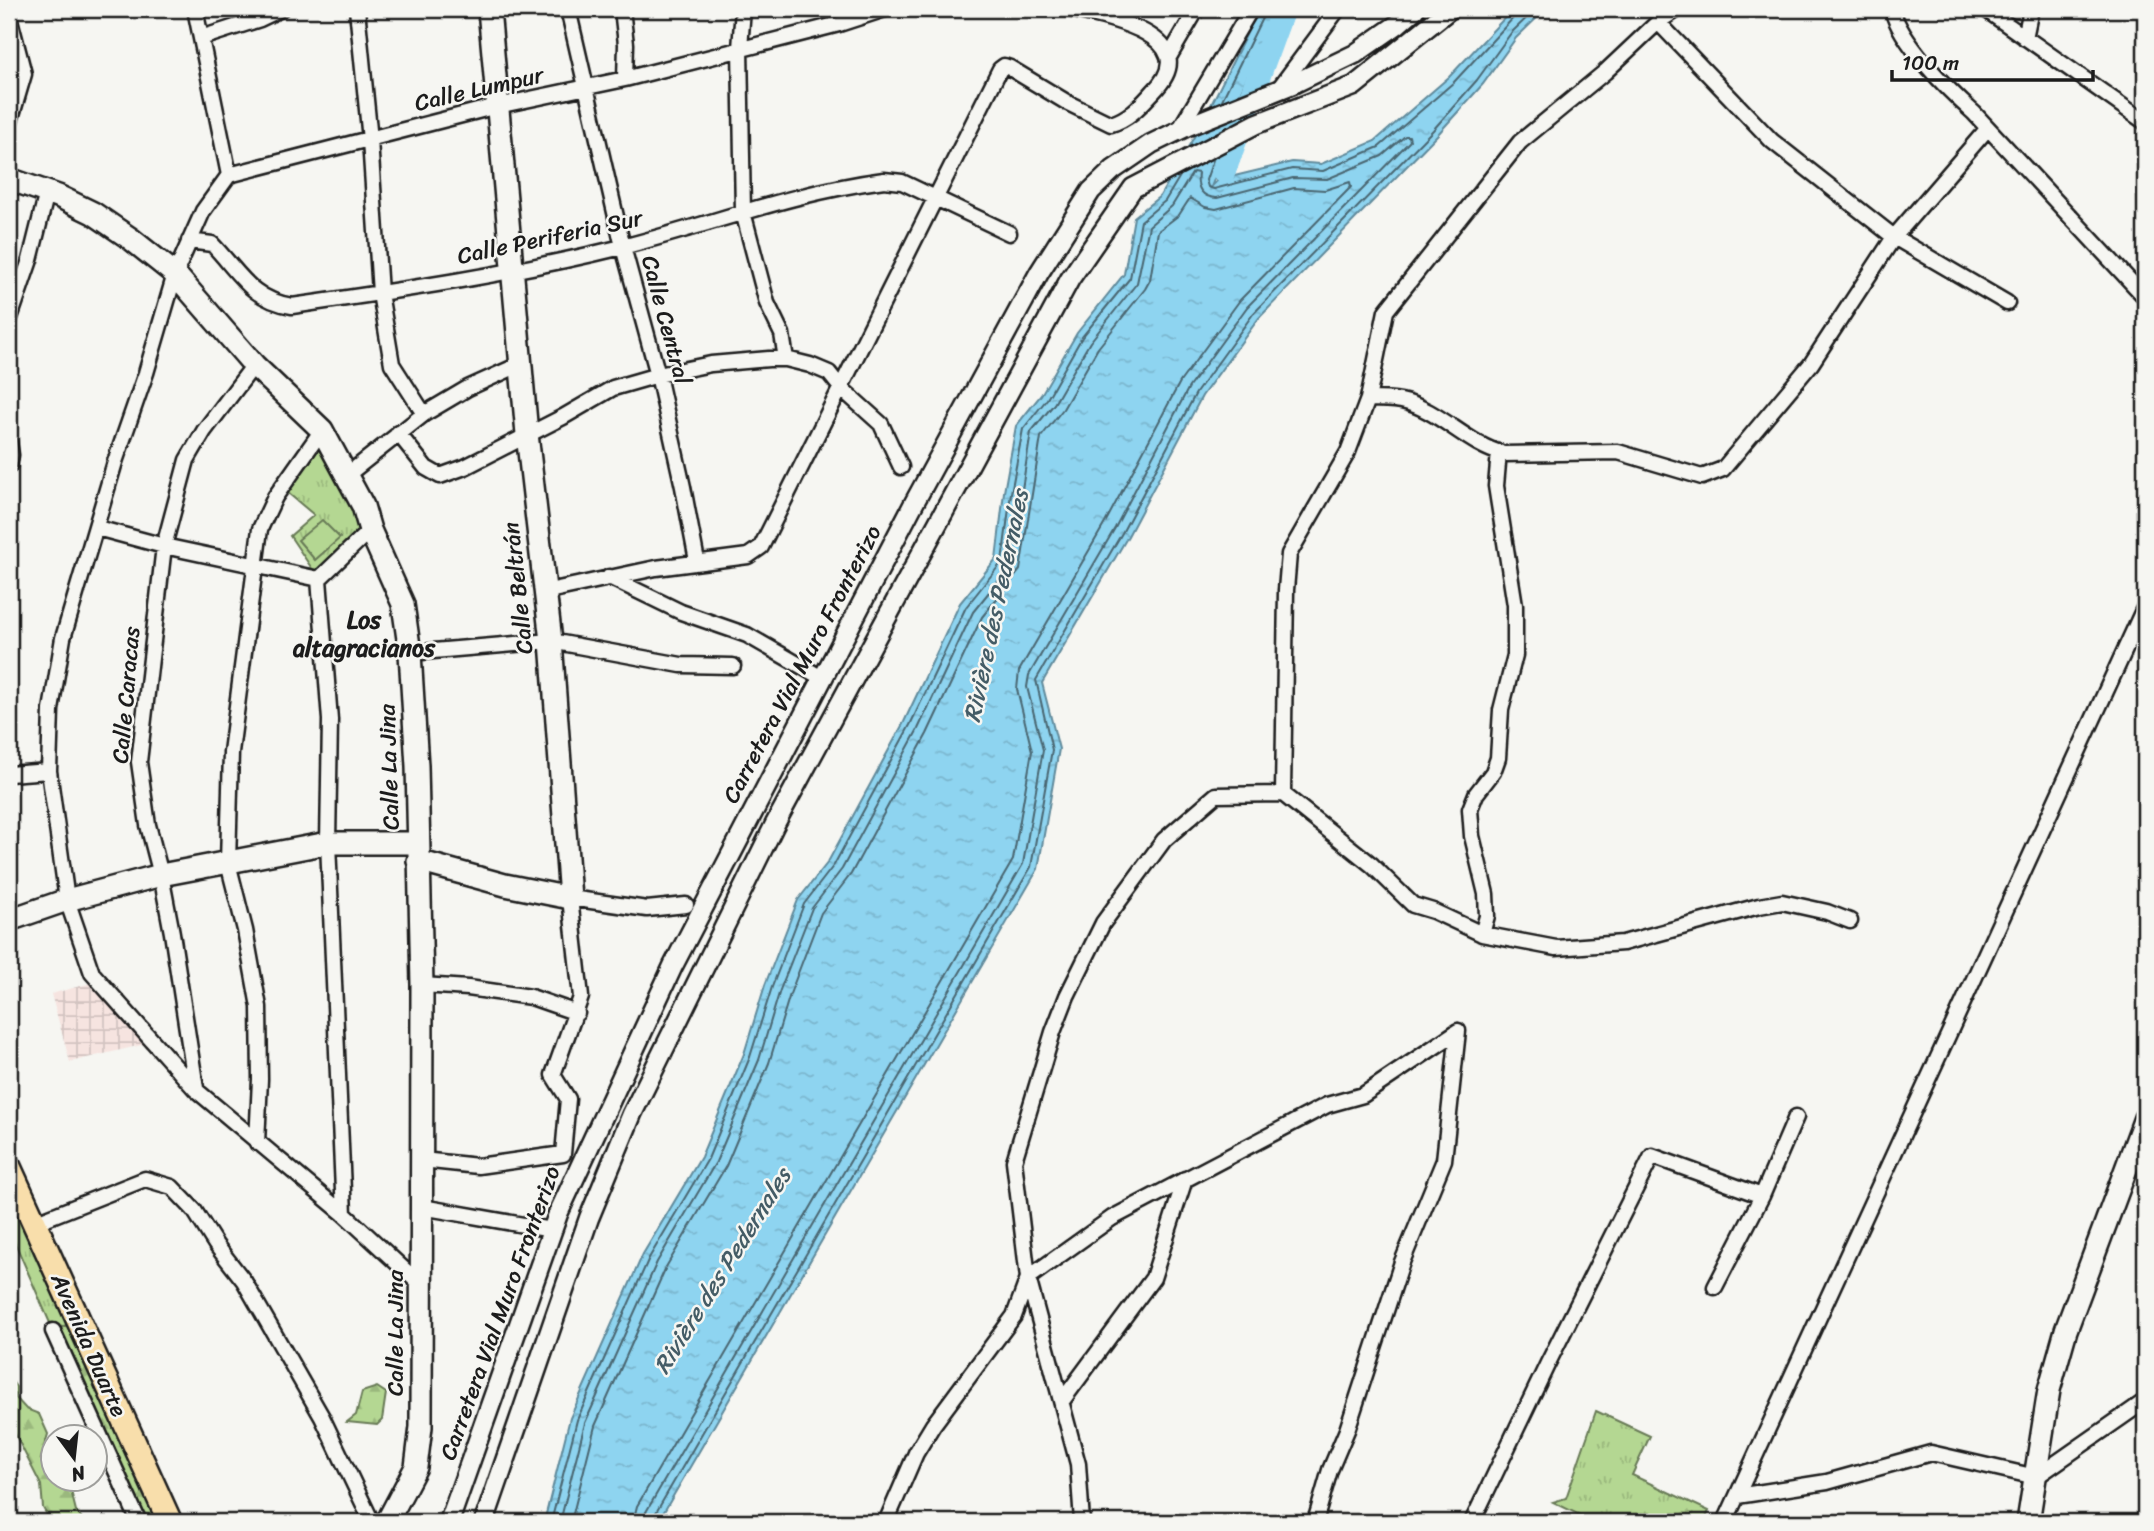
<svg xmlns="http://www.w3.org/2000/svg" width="2154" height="1531" font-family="Sriracha,sans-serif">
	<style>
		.industrial { fill: url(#industrial-grid) }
		.forest { fill: url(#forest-firs); stroke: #687a57; stroke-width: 2 }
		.park { fill: url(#park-tufts); stroke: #687a57; stroke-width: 2 }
		.pitch { fill: #b4d792; stroke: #687a57; stroke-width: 2 }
		.water { fill: url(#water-ripples); stroke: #608a9b; stroke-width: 2 }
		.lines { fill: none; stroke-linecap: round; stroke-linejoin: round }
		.shore { stroke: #4a6671; stroke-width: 2 }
		.river { stroke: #8ed4f0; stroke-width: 24 }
		.minor-casing { stroke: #1c1c1c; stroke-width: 19 }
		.tertiary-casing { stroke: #1c1c1c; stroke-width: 23 }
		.secondary-casing { stroke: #1c1c1c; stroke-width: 26 }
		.primary-casing { stroke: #1c1c1c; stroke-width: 28 }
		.minor { stroke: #f6f6f2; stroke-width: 14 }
		.tertiary { stroke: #f6f6f2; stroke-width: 18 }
		.secondary { stroke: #f6f6f2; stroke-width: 21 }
		.primary { stroke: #f8deab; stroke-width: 23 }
		.labels { text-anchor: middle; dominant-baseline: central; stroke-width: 5; stroke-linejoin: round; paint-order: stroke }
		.street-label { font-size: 23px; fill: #1c1c1c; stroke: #f6f6f2 }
		.water-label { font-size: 24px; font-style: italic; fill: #445c66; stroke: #f6f6f2 }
		.neighbourhood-label { font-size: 24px; font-weight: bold; fill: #1c1c1c; stroke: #f6f6f2 }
	</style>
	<defs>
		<pattern id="industrial-grid" width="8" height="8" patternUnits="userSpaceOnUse" patternTransform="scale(1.75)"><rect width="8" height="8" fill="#f6e4e0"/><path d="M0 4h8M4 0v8" fill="none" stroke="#d2c3c0"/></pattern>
		<pattern id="forest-firs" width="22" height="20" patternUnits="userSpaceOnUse" patternTransform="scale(1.75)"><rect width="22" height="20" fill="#b4d792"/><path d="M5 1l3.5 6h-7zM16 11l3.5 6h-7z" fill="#9ab87d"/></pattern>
		<pattern id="park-tufts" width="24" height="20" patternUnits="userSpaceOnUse" patternTransform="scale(1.75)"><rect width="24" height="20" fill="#b4d792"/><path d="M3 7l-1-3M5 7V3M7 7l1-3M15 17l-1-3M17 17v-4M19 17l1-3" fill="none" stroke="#9ab87d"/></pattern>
		<pattern id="water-ripples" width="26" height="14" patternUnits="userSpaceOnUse" patternTransform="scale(1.75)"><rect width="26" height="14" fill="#8ed4f0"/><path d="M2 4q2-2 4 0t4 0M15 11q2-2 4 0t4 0" fill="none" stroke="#7ab5cd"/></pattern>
	</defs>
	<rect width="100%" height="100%" fill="#f6f6f2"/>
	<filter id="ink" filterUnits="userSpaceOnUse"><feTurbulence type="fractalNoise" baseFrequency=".0143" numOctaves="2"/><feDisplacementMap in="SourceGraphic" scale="14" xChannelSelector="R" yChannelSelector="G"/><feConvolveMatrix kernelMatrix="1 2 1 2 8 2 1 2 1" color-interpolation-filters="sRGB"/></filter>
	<g filter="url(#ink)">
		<!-- industrial -->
		<path class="industrial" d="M91 983 146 1044 70 1062 51 994Z"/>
		<!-- forest -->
		<path class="forest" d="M77 1321 170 1522H139L53 1331Z
			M9 1377 16 1387V1398L26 1409 39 1414 48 1434 41 1459 52 1457V1478L68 1479 76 1511 85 1522H51L43 1508 41 1485 9 1422Z
			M377 1387 386 1393 382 1420 377 1425 347 1422 356 1415 362 1392Z"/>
		<!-- park -->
		<path class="park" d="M318 436 370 530 319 579 290 536 314 515 282 488Z
			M9 1170 77 1321 53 1330 9 1229Z
			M1596 1411 1650 1436 1632 1475 1709 1511 1704 1522H1594L1553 1502 1566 1498Z"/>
		<!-- pitch -->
		<path class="pitch" d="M322 520 340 538 315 560 298 540Z"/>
		<!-- water -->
		<path class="water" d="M1259 9H1291L1260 64 1211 187 1218 180 1292 162 1321 164 1375 141 1449 77 1513 9H1546L1516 38 1483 84 1438 134 1259 318 1202 396 1128 536 1042 683 1059 749 1038 869 658 1522H544L570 1418 643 1254 701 1157 744 1054 765 985 798 900 828 862 904 722 960 603 996 559 1004 492 1016 426 1041 395 1077 333 1124 274 1134 217 1160 196 1202 123Z"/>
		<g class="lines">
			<!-- shore -->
			<path class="shore" d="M1240 94 1254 61 1283 9
				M1221 102 1264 14 1265 9
				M1214 157 1206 180 1208 187 1214 189 1292 169 1323 171 1379 147 1454 82 1515 16 1518 9
				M551 1522 577 1420 649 1258 708 1159 750 1057 772 987 804 904 834 865 910 725 966 607 1002 562 1011 493 1023 429 1047 399 1082 337 1130 278 1141 221 1165 201 1180 176
				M560 1522 585 1423 657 1262 716 1162 759 1060 780 990 812 908 842 869 918 729 973 612 1010 566 1031 432 1054 404 1090 342 1137 283 1149 226 1172 206 1193 172 1198 173C1196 188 1202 198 1217 198L1293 178 1327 179 1382 156 1405 136H1409L1410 141 1247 307 1189 387 1115 528 1029 675 1027 687 1043 750 1023 864 646 1512 644 1522
				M571 1522 595 1426 666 1267 726 1166 769 1063 790 994 821 913 851 874 927 734 982 617 1020 570 1041 437 1063 409 1098 348 1145 289 1150 280 1158 231 1179 215 1190 198 1205 207 1216 209 1294 188 1325 190 1350 182 1351 187 1240 300 1180 382 1105 523 1019 671 1017 689 1032 751 1013 860 637 1506 633 1522
				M653 1522 654 1516 1031 867 1052 750 1036 680 1122 533 1196 393 1253 314 1433 130 1477 80 1511 33 1536 9"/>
			<!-- river -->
			<path class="river" d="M1224 171 1283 9"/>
			<!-- minor casing -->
			<g class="minor-casing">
				<path id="minor" d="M195 9 229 175 203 211 175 274 146 373 115 462 63 638 51 710 49 771 67 900 92 973 196 1090 344 1214 422 1286
					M357 9 370 140 380 293 392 364 424 414
					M568 9 623 247 658 375 683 487 697 561
					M622 9 626 44 625 79
					M743 9 740 48 743 212 767 303 782 334 786 359
					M1892 9C1900 42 1948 90 1974 113L2145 297
					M1985 9 2145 122
					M9 16 24 74 9 125
					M1658 22 1772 141 1894 237 1988 128
					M201 38 260 19 281 9
					M2025 38 2031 9
					M1169 57 1197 9
					M1277 91 1338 9
					M1179 130 1251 9
					M229 175 497 106 625 79 839 24 885 9
					M189 241 212 244C239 272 251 300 292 306 403 290 513 274 622 247 709 225 794 192 884 180L902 182 1009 233
					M9 321 30 260 47 192
					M1368 399C1379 399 1391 399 1401 401 1439 409 1467 445 1504 454L1618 452 1702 477 1723 469 1811 364 1894 237 2007 303
					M398 433 426 468 440 476 465 467 563 417 613 388 658 375 711 364 769 359H786L810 365 829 373 841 388 881 424 901 467
					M9 442 11 455 9 466
					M347 475 424 414 468 388 521 364
					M97 528 164 546 319 579
					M609 577 681 612 747 635 822 678
					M544 592 656 568 748 556 761 547 1000 69 1004 66 1010 68 1068 103 1111 124C1129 119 1141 105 1153 92 1208 37 1105 16 1068 9
					M410 653 551 641 681 665 733 666
					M9 774 49 771
					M1283 794 1286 590 1289 554 1348 452 1368 399 1386 311 1520 142 1605 72 1658 22 1678 9
					M1482 934 1487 916 1486 894 1472 836 1470 809 1476 794 1493 772 1498 758 1501 710 1515 655V605L1496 486 1499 452
					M422 985 468 988 531 997 577 1013
					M196 1088 172 933 161 875 148 825 139 762 164 546 187 460 204 431 254 365
					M257 1143 260 1079 259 1007 245 930 228 863 231 752 260 529 275 497 322 430
					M422 1160 478 1166 563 1154 568 1099 553 1075 581 997 570 898 647 909 686 905
					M422 1207 552 1230
					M344 1214 328 843 330 720 319 579 370 530
					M34 1223 145 1179 172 1187 194 1210 216 1245 244 1281 322 1417 372 1522
					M1715 1287 1762 1196 1796 1117
					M53 1331 139 1522
					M1062 1401 1153 1278 1185 1179
					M1737 1496 1827 1482 1931 1453 2036 1477 2145 1401
					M886 1522 916 1453 933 1425 1014 1316 1028 1278 1112 1218 1327 1105 1363 1095 1458 1031
					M1082 1522 1078 1464 1028 1278 1014 1161 1053 1032 1067 996 1103 923 1164 840 1216 795 1283 794 1372 865 1413 905 1433 911 1482 934 1556 948 1623 943 1759 906 1782 902 1827 912 1850 921
					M1315 1522 1330 1470 1347 1430 1402 1262 1444 1160 1458 1031
					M1472 1522 1548 1363 1652 1156 1762 1196
					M1725 1522 2145 606"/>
			</g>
			<!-- tertiary casing -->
			<g class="tertiary-casing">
				<path id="tertiary" d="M449 1522 558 1214 673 966 914 503 1039 273 1091 191 1113 170 1151 144 1188 126 1293 84 1355 54 1398 24 1415 9
					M484 1522 589 1218 632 1114 775 824 1070 279 1133 188 1256 124 1354 86 1450 9"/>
			</g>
			<!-- secondary casing -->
			<g class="secondary-casing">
				<path id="secondary" d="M9 179 58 196 93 213 131 239 175 274 254 365 322 430 363 506 370 530 403 604 410 653 417 766 422 985 421 1427 416 1467 387 1522
					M418 861 505 885 570 898 551 641 527 434 489 9
					M9 920 67 900 161 875 328 843H418
					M2028 1522 2049 1390 2066 1330 2145 1118"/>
			</g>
			<!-- primary casing -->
			<g class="primary-casing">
				<path id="primary" d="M9 1167 170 1522"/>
			</g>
			<!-- minor -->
			<use href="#minor" class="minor"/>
			<!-- tertiary -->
			<use href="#tertiary" class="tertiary"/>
			<!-- secondary -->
			<use href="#secondary" class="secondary"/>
			<!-- primary -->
			<use href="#primary" class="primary"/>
		</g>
	</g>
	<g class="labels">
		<!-- street labels -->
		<g class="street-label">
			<text transform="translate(479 89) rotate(-13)">Calle Lumpur</text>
			<text transform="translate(550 237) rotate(-12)">Calle Periferia Sur</text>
			<text transform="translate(666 320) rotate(75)">Calle Central</text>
			<text transform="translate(518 588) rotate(-96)">Calle Beltrán</text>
			<text transform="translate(802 664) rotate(-62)">Carretera Vial Muro Fronterizo</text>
			<text transform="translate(126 695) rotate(-85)">Calle Caracas</text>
			<text transform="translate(389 767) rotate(-92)">Calle La Jina</text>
			<text transform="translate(500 1313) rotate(-70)">Carretera Vial Muro Fronterizo</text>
			<text transform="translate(395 1333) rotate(-90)">Calle La Jina</text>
			<text transform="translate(89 1345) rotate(66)">Avenida Duarte</text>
		</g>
		<!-- water labels -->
		<g class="water-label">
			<text transform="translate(996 606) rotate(-78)">Rivière des Pedernales</text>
			<text transform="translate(722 1271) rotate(-58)">Rivière des Pedernales</text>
		</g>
		<!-- neighbourhood labels -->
		<g class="neighbourhood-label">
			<text x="364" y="620">Los<tspan x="364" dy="28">altagracianos</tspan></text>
		</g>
	</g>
	<!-- margin -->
	<rect width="2154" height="1531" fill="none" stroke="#f6f6f2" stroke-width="35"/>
	<rect x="18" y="18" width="2119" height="1496" fill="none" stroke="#1c1c1c" stroke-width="2.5" filter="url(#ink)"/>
	<!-- north arrow -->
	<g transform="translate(74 1458) rotate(165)"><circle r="33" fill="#f6f6f2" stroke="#9f9f9c" stroke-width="2"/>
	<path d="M0-5L12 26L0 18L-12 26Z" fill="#1c1c1c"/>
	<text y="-10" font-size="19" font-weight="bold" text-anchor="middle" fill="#1c1c1c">N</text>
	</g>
	<!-- scale -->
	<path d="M1892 70v10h201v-10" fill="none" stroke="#1c1c1c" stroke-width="3.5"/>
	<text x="1902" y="70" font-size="21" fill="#1c1c1c" stroke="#f6f6f2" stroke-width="5" paint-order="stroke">100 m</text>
</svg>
